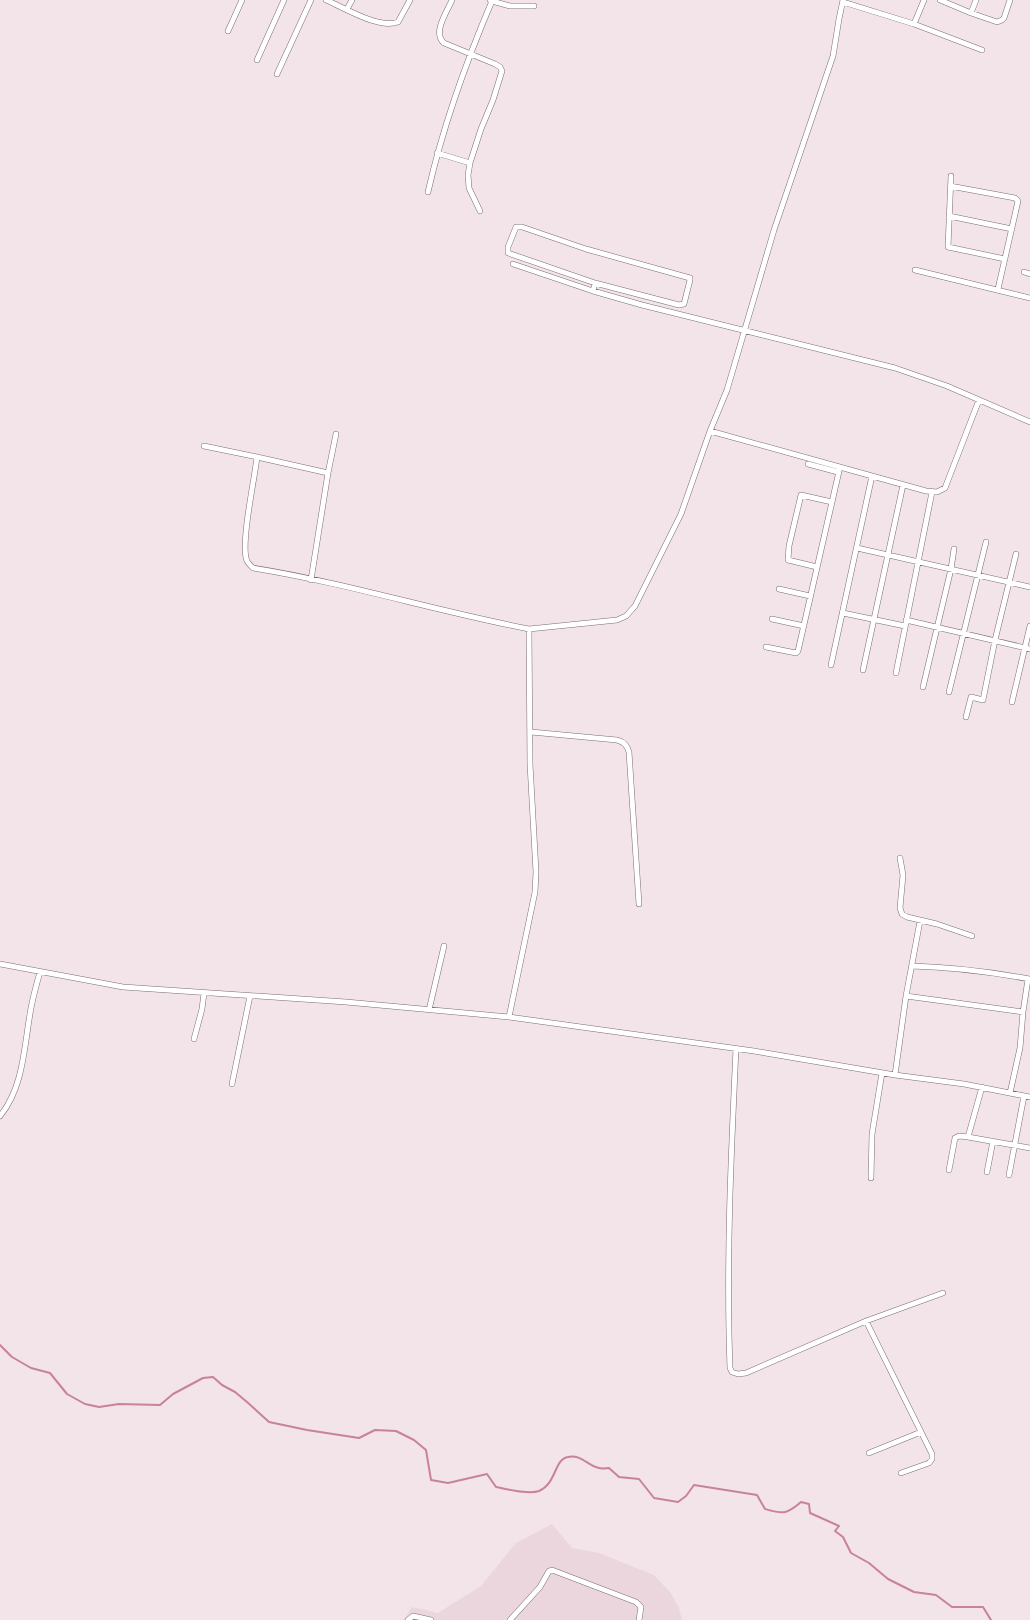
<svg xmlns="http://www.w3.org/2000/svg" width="1030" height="1620" font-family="Manrope,sans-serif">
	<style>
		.built { fill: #ecd6dd }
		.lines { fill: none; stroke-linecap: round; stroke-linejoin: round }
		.stream { stroke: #c8829d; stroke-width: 2 }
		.street-casing { stroke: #7a6d72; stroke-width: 6 }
		.street { stroke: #fff; stroke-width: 5 }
	</style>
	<rect width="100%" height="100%" fill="#f3e4e9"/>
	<!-- built -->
	<path class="built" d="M552 1524 572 1548 599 1553 654 1575 670 1592 679 1608 682 1620H403L412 1607 438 1613 481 1586 516 1543Z"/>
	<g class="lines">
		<!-- stream -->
		<path class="stream" d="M0 1345 12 1357 31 1368 50 1373 67 1394 85 1404 99 1407 119 1404 160 1405 173 1394 203 1378 213 1377 222 1385 235 1392 247 1402 269 1422 307 1430 359 1438 375 1430 396 1431 414 1440 426 1450 431 1480 448 1483 487 1474 496 1487C507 1489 529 1495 539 1491 557 1483 554 1459 568 1457 581 1454 588 1466 599 1468 602 1469 606 1468 609 1468L619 1477 639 1479 654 1498 678 1502 686 1496 694 1485 757 1495 765 1509C783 1514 786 1515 801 1502L809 1504 810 1513 839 1526 835 1531 843 1537 851 1553 869 1563 888 1579 914 1592 936 1595 952 1607H983L991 1620"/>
		<!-- street casing -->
		<g class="street-casing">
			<path id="street" d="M326 0C345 8 378 29 398 22L410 0
				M452 0C447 12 432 33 444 43L495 64 500 67 502 71 493 100 481 129 470 163 468 175 469 188 480 211
				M940 0 971 13 997 22 1002 20 1004 18 1010 0
				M492 1 510 6H534
				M843 2 914 24 982 50
				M347 9 352 0
				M971 13 976 0
				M914 24 924 0
				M228 31 242 0
				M257 60 284 0
				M277 74 311 0
				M437 153 470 163
				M951 176 948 247 1005 259
				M950 186 1015 198 1018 201 998 289
				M428 192C443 126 466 62 492 1L490 0
				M949 216 1012 229
				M513 264 593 291 642 305 895 368 947 386 1030 422
				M915 270 1030 298
				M1024 272 1030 274
				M593 291 595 283 508 253V247L516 227H522L586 249 690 278V280L684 304 679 305 595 283
				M710 431 926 491 937 492 945 488 979 400
				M204 446 257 457C255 477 240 545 247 561 248 563 251 566 253 568 346 583 436 611 529 629
				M257 457 328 473
				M808 464 838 472
				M857 548 1030 587
				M817 567 788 560 789 546 801 495 832 502
				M311 580 328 473 336 434
				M779 589 810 596
				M843 613 905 626
				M772 619 804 626
				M906 620 1030 649
				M766 647 796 653 798 651 840 467
				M831 665 872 476
				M863 670 903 485
				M896 673 932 492
				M923 687 951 569 954 549
				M949 692 986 542
				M1012 702 1030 626
				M966 717 971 697 983 700 995 640 1016 554
				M531 732 617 740C624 742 627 745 629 752L639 904
				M900 858 903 875 900 908 902 914 907 917 937 924 972 936
				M0 964 123 987 346 1002 509 1017 754 1051 895 1075 964 1084 1030 1097
				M912 966C951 967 991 972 1030 979
				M906 996 1023 1012
				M429 1010 444 946
				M509 1017 535 892 536 872 530 764 529 629 617 620 626 616 635 606 681 514 710 431 727 390 774 230 833 56 839 19 843 0
				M194 1039 202 1009 204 993
				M736 1049C731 1155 726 1261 730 1368L732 1372 738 1374 746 1373 866 1321 943 1293
				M895 1075 906 996 920 921
				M232 1084 250 996
				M982 1087 968 1137 1030 1148
				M1010 1093 1020 1048 1023 1012 1028 979
				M0 1116C23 1088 24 1049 30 1014 32 1000 36 986 40 972
				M949 1170 955 1138 959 1136 968 1137
				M987 1172 993 1141
				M1009 1175 1024 1096
				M871 1178 872 1134 882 1073
				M866 1321 932 1454V1459L929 1463 901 1473
				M869 1453 921 1432
				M408 1620 413 1616 431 1620
				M510 1620 540 1587 549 1571 552 1570 636 1602 641 1607 639 1620"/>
		</g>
		<!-- street -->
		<use href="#street" class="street"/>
	</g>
</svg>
